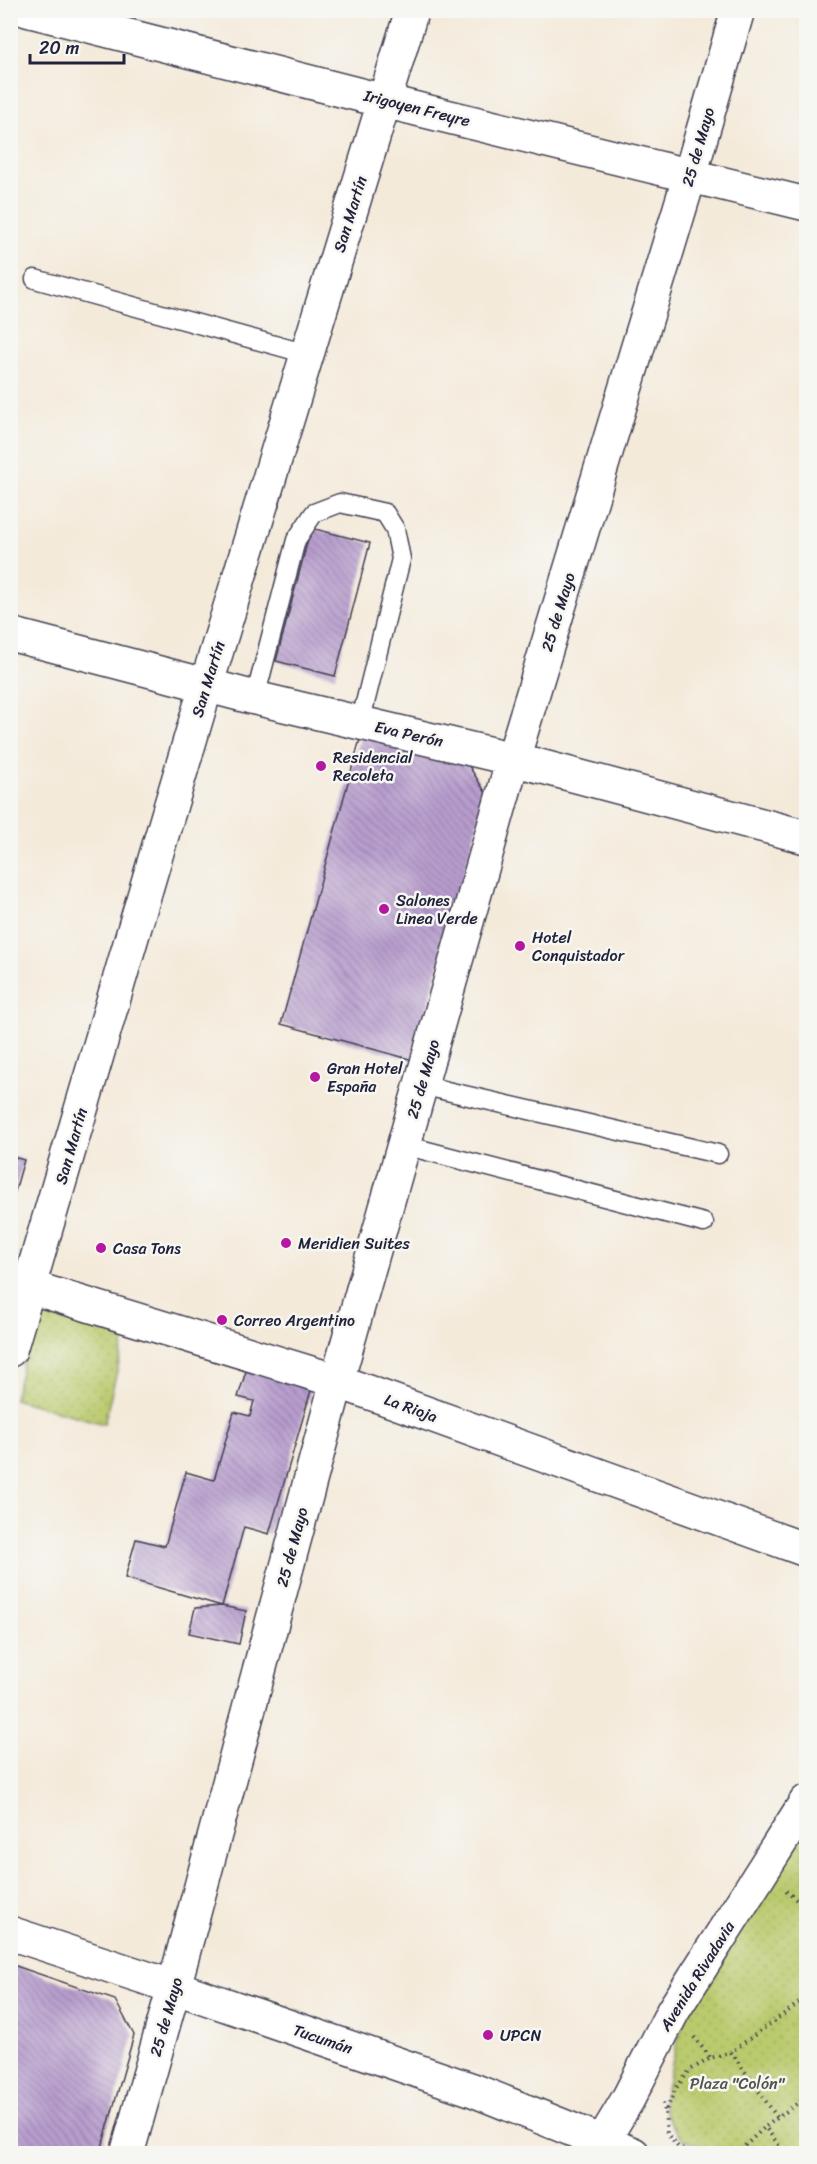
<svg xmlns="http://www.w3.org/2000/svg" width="817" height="2164" font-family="Sriracha,sans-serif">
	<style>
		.grass { fill: url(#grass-dots); stroke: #6e7654; stroke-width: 1.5 }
		.building { fill: url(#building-back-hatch) }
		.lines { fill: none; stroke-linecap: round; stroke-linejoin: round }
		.lane-casing { stroke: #424053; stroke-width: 21 }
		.street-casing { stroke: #424053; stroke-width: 36 }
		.path { stroke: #424053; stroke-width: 4; stroke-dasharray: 1.5 4.5; stroke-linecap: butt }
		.lane { stroke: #fff; stroke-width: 18 }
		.street { stroke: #fff; stroke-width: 33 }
		.poi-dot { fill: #b5179e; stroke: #f6f6f2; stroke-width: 2 }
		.labels { text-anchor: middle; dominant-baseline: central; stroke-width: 5; stroke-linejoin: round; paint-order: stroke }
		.street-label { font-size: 16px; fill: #22223b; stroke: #f6f6f2 }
		.poi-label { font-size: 16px; fill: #22223b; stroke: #f6f6f2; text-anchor: start }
		.park-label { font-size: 16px; fill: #50544a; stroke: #f6f6f2 }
	</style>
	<defs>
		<pattern id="grass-dots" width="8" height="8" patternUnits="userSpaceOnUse" patternTransform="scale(1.5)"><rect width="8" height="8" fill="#baca6d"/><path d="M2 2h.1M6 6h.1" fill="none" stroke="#a0ad5f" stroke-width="1.8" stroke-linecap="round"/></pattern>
		<pattern id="building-back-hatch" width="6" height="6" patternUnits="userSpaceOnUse" patternTransform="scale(1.5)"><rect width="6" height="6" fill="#b89dce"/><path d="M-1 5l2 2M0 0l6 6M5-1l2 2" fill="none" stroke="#9580a8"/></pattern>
	</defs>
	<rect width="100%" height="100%" fill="#f6f6f2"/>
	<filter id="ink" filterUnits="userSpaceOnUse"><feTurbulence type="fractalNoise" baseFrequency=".0167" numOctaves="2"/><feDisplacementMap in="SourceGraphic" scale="12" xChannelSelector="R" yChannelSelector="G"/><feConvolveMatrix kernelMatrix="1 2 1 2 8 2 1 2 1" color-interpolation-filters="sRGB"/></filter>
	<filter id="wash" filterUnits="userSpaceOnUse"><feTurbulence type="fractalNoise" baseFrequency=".008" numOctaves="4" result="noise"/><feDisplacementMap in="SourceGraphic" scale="24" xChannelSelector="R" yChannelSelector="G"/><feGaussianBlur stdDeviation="1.35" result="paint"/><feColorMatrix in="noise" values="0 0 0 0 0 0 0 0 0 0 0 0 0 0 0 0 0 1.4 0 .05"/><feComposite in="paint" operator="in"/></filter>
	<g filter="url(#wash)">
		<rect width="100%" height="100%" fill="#f4eada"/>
		<!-- grass -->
		<path class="grass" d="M38 1303 127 1330 104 1424 14 1399Z
			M806 1820V2153H721L685 2141 670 2123 665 2112 663 2101 677 2043 691 1999Z"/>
		<g id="blocks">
			<!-- building -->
			<path class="building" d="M311 528 370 543 335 676 276 661Z
				M362 732 465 760 486 793 413 1060 281 1024Z
				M10 1156 24 1160 11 1205H10Z
				M247 1368 312 1387 269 1534 244 1527 222 1606 125 1578 136 1539 165 1546 186 1472 214 1480 234 1412 250 1416 254 1401 238 1397Z
				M222 1606 246 1611 239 1644 189 1633 195 1608Z
				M10 1964 115 2000 134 2035 100 2154H10Z"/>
		</g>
	</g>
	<g filter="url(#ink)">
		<use href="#blocks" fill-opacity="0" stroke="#424053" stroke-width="1.5"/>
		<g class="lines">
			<!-- lane casing -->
			<g class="lane-casing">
				<path id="lane" d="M35 279 307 354
					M255 698 296 540 314 513 340 503 385 513 395 529 401 559 360 723
					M421 1085 718 1154
					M404 1145 704 1223"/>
			</g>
			<!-- street casing -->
			<g class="street-casing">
				<path id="street" d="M27 10 384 101 806 204
					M10 634 255 698 513 759 806 837
					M10 1281 337 1381 806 1550
					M10 1350 206 686 412 10
					M10 1933 174 1987 473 2090 633 2154
					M127 2154 174 1987 337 1381 513 759 690 175 738 10
					M595 2154 628 2099 673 2011 806 1802"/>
			</g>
			<!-- path -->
			<path class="path" d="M786 1891 806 1908
				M694 2037 711 2058
				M806 2097 765 2127 785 2153 806 2151
				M663 2103 665 2112
				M777 2117 731 2052 806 1998
				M694 2154 679 2148 667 2134 665 2112 676 2088 690 2070 711 2058 731 2052
				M736 2154 765 2127"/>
			<!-- lane -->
			<use href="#lane" class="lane"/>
			<!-- street -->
			<use href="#street" class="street"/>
		</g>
	</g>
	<!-- markers -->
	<g class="poi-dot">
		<circle cx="321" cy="766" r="6"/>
		<circle cx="384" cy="909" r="6"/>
		<circle cx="520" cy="946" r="6"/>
		<circle cx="315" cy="1077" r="6"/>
		<circle cx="286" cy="1243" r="6"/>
		<circle cx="101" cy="1248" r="6"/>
		<circle cx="222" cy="1320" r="6"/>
		<circle cx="488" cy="2035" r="6"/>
	</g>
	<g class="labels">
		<!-- street labels -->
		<g class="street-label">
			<text transform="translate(417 108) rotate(14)">Irigoyen Freyre</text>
			<text transform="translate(698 147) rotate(-74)">25 de Mayo</text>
			<text transform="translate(350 214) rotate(-73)">San Martín</text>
			<text transform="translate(558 612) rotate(-73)">25 de Mayo</text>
			<text transform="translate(208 679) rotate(-73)">San Martín</text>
			<text transform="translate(409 734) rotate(13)">Eva Perón</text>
			<text transform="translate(423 1079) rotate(-74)">25 de Mayo</text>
			<text transform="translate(71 1146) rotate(-74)">San Martín</text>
			<text transform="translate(411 1408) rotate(20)">La Rioja</text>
			<text transform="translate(292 1547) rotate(-75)">25 de Mayo</text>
			<text transform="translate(697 1976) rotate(-58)">Avenida Rivadavia</text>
			<text transform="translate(166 2017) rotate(-74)">25 de Mayo</text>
			<text transform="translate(323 2039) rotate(19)">Tucumán</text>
		</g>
		<!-- poi labels -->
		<g class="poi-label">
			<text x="333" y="757">Residencial<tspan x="333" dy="18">Recoleta</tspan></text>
			<text x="396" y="900">Salones<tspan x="396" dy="18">Linea Verde</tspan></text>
			<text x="532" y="937">Hotel<tspan x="532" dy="18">Conquistador</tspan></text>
			<text x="327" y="1068">Gran Hotel<tspan x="327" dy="18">España</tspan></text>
			<text x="298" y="1243">Meridien Suites</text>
			<text x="113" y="1248">Casa Tons</text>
			<text x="234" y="1320">Correo Argentino</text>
			<text x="500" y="2035">UPCN</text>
		</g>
		<!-- park labels -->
		<g class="park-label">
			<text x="737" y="2083">Plaza "Colón"</text>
		</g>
	</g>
	<!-- margin -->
	<rect width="817" height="2164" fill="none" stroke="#f6f6f2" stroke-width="36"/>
	<!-- scale -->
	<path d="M30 54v9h94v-9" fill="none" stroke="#22223b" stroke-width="3"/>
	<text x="39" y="54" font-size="18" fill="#22223b" stroke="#f6f6f2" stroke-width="4.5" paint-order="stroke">20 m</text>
</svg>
